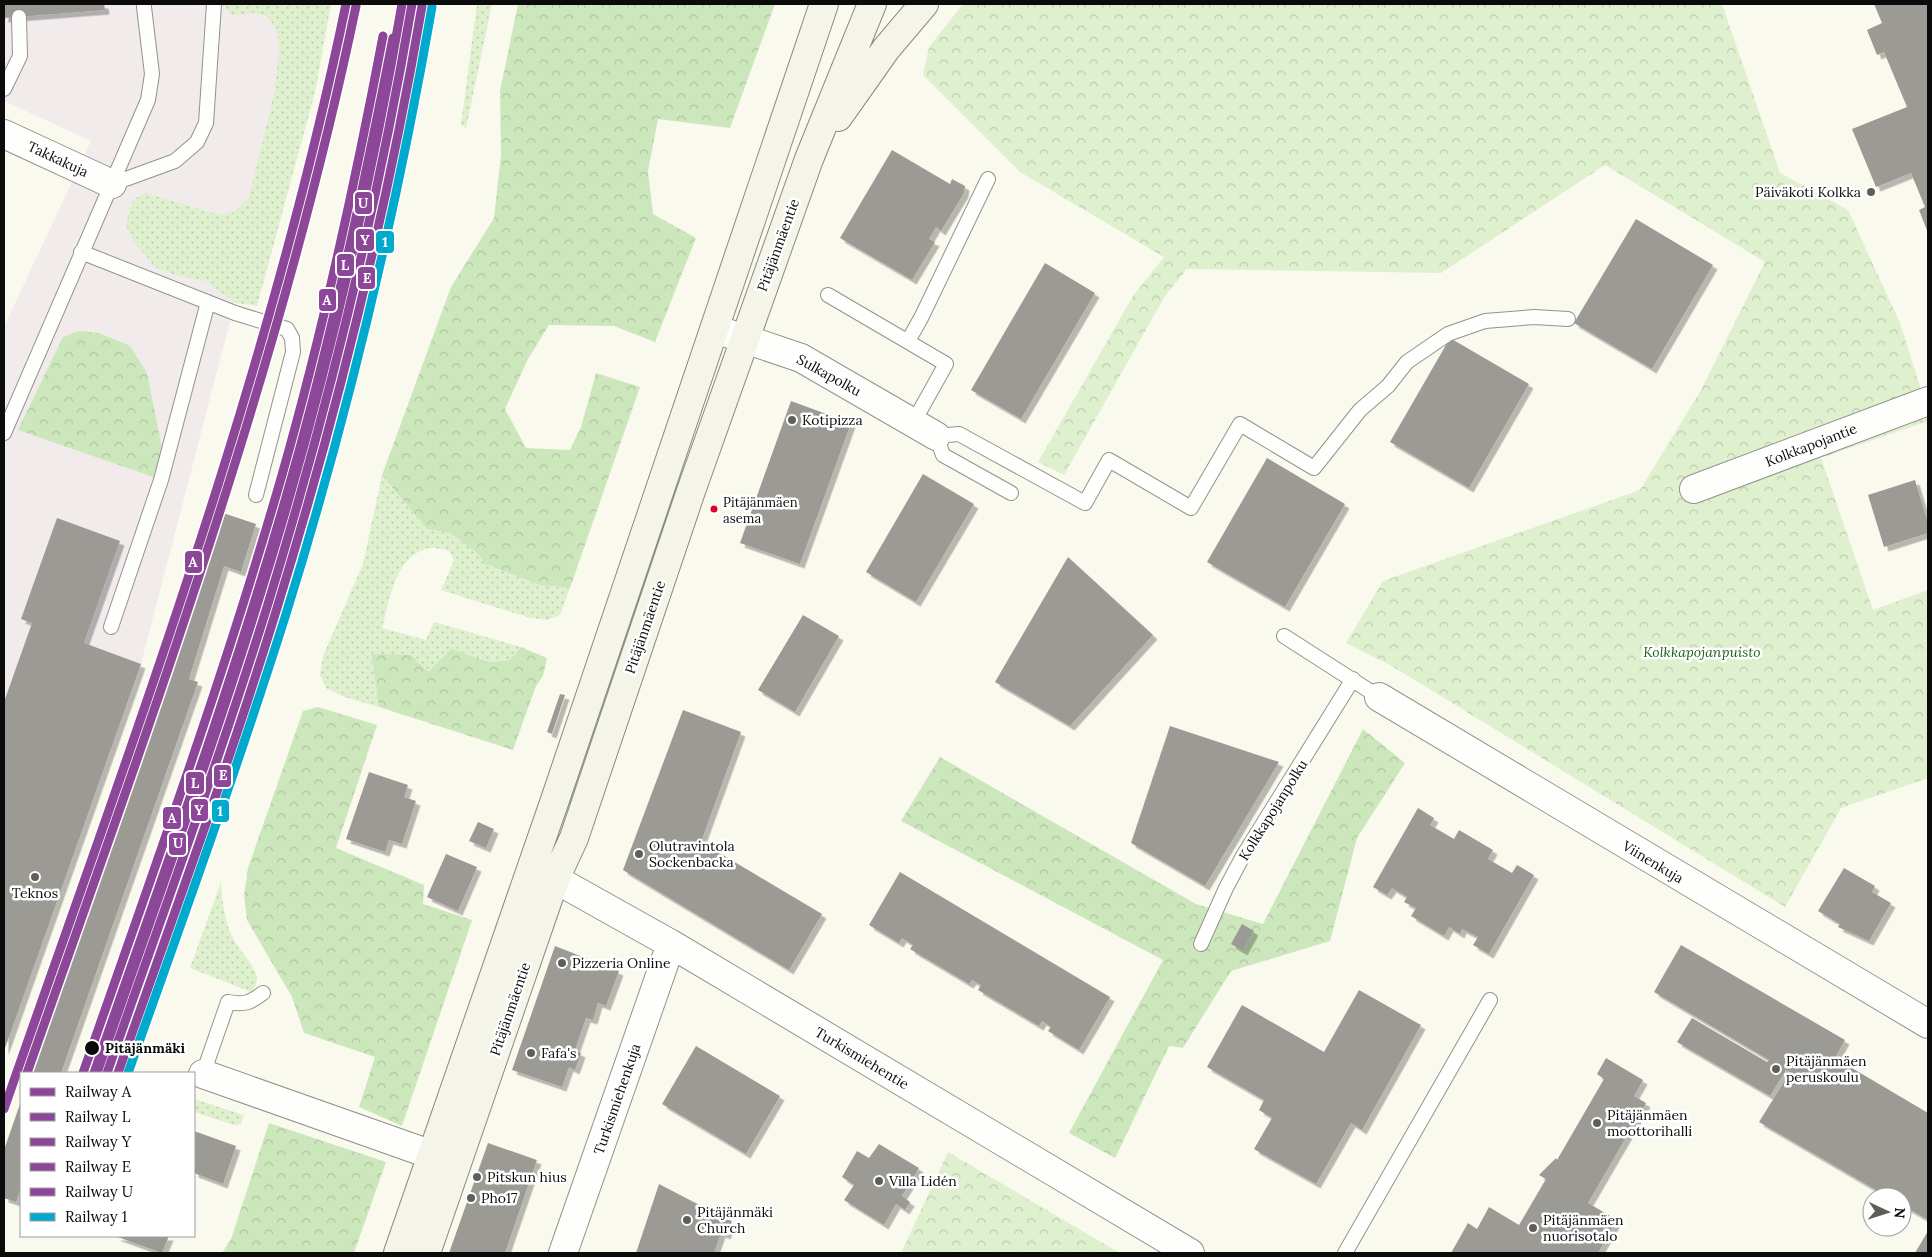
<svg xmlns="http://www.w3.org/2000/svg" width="1932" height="1257" font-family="Lora,serif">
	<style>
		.industrial { fill: #f1ebec }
		.grass { fill: url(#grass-dots) }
		.forest { fill: url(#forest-crowns) }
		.park { fill: url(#park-crowns) }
		.building { fill: #9c9a94; filter: url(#shadow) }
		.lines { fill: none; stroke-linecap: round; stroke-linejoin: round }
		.service-casing { stroke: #93928d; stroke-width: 16 }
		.minor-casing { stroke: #93928d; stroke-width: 30 }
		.secondary-casing { stroke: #898984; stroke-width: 30 }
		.service { stroke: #fefefc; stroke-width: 14 }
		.minor { stroke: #fefefc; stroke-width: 28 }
		.secondary { stroke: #f4f4e8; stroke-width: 28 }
		.rail-1-casing { stroke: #fff; stroke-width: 12 }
		.rail-2-casing { stroke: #fff; stroke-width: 12 }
		.rail-3-casing { stroke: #fff; stroke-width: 12 }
		.rail-4-casing { stroke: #fff; stroke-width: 12 }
		.rail-5-casing { stroke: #fff; stroke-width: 12 }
		.rail-6-casing { stroke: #fff; stroke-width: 12 }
		.rail-1 { stroke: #8c4799; stroke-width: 9 }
		.rail-2 { stroke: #8c4799; stroke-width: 9 }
		.rail-3 { stroke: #8c4799; stroke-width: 9 }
		.rail-4 { stroke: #8c4799; stroke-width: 9 }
		.rail-5 { stroke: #8c4799; stroke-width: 9 }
		.rail-6 { stroke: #00a9ce; stroke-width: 9 }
		.poi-dot { fill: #5f5e5a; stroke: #fff; stroke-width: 2 }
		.bus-dot { fill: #e4002b; stroke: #fff; stroke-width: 2 }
		.stop-dot { fill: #0b0b0b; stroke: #fff; stroke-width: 2 }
		.labels { text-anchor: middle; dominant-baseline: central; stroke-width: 5; stroke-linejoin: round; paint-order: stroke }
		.bus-label { font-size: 13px; fill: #0b0b0b; stroke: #fff; text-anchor: start }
		.street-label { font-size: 14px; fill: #0b0b0b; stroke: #fff }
		.poi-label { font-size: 14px; fill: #0b0b0b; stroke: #fff; text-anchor: start }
		.park-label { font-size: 14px; font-style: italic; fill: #20621c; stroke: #fff }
		.stop-label { font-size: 14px; font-weight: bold; fill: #0b0b0b; stroke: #fff; text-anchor: start }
		.line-badge { stroke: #fff; stroke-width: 2 }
		.badge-label { font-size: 14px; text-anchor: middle; font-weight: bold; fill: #fff }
	</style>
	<defs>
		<pattern id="grass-dots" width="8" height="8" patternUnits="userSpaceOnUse" patternTransform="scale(1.25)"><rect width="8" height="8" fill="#def0ce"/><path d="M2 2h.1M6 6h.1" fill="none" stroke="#bdccb0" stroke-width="1.8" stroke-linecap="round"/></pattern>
		<pattern id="forest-crowns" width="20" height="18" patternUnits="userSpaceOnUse" patternTransform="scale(1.25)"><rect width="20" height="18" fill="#cde7bc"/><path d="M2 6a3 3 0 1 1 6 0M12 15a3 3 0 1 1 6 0" fill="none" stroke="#afc5a0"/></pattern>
		<pattern id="park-crowns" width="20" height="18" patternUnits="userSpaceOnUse" patternTransform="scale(1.25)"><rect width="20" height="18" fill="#def0ce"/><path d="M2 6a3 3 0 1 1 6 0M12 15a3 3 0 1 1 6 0" fill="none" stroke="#bdccb0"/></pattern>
		<filter id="shadow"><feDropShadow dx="4.5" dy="4.5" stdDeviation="0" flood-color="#0004"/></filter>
	</defs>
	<rect width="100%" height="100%" fill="#faf9ee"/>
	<!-- industrial -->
	<path class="industrial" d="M4 4H311L307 25 141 664 4 1052V327L91 141 4 101Z"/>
	<!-- grass -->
	<path class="grass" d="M226 4H331L315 92 257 306 235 303 206 281 176 275 155 267 134 242 126 225 130 207 136 198 146 193 220 215 234 212 249 198 274 94 280 46 275 27 267 16 254 13 232 15 224 6Z
		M477 4H492L466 128 461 125Z
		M382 475 427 529 450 533 477 553 485 564 540 585 570 588 560 615 547 620 530 618 441 590 454 560 449 551C444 550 435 547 430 548 395 554 390 600 382 628L426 640 434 622 521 647 510 660 490 662 451 649 428 672 371 655 379 707 344 697 326 688 320 675 323 656 363 564Z
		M221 882C222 902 225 924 235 942 241 953 256 966 257 978 257 984 255 988 251 992L190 968Z
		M194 1099 244 1115 241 1124 234 1125 194 1112Z"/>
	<!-- forest -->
	<path class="forest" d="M518 4H775L730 128 658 119 648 171 653 214 696 238 655 342 614 326 549 325 528 359 505 409 526 448 570 450 581 427 596 373 640 387 570 588 540 585 485 564 477 553 450 533 427 529 382 475 451 287 494 218 501 155 500 91Z
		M79 331 99 333 130 346 147 373 162 448 156 478 18 430 63 337Z
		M521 647 547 658 543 676 536 686 513 750 379 707 371 654 411 655 428 672 451 649 490 662 510 660Z
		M318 707 377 725 336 848 424 885 423 904 472 920 402 1126 359 1107 375 1057 304 1033 292 997 247 920 244 895 248 868 303 711Z
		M1363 729 1405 763 1357 838 1330 941 1231 971 1183 1048 1169 1046 1115 1158 1069 1133 1163 960 901 821 940 757 1196 904 1263 924Z
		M269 1123 386 1162 354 1253H222L231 1239Z"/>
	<!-- park -->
	<path class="park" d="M963 4H1722L1780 173 1848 210 1900 323 1928 412V421L1821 458 1873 610 1928 590V778L1841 808 1785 907 1390 665 1346 643 1383 581 1640 490 1701 390 1765 262 1605 165 1441 273 1187 269 1165 296 1064 475 1038 462 1133 296 1164 257 1020 172 923 75 929 47Z
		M948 1152 1120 1253H901Z"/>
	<!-- building -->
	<path class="building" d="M4 4H104L105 10 4 18Z
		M1874 4H1928V233L1919 210 1925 207 1911 173 1876 187 1852 129 1907 107 1884 52 1877 55 1867 30 1882 23Z
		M892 150 950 184 952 179 965 186 964 193 941 231 936 227 929 239 935 242 912 280 840 238Z
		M1636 219 1713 265 1652 369 1574 323Z
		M1045 263 1095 293 1021 419 971 390Z
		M1450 338 1529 384 1469 488 1390 442Z
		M791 401 851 423 800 564 740 543Z
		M1267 458 1345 504 1285 607 1207 562Z
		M923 474 974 504 916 602 866 572Z
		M1915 480 1928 523V533L1884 547 1868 495Z
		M208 508 256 524 241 572 224 566 189 679 198 682 61 1073H31L179 652 207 561 192 556Z
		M57 518 120 541 84 643 141 664 4 1051V702L32 623 21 619Z
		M1068 557 1153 635 1070 726 995 682Z
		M803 615 839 636 795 712 758 690Z
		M560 694 565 695 552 734 547 732Z
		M683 710 741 732 701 842 822 914 789 970 623 870Z
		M1170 726 1279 762 1205 886 1131 843Z
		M369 772 408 785 404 797 416 801 402 844 389 840 385 852 346 839Z
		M1418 808 1434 818 1430 825 1454 839 1459 830 1493 850 1488 859 1512 873 1517 865 1534 875 1489 954 1473 945 1478 937 1462 929 1460 934 1449 927 1444 936 1411 916 1416 908 1404 902 1407 897 1392 888 1387 895 1373 887Z
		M478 822 494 829 486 848 469 841Z
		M446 854 477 867 458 911 427 897Z
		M1844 868 1875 886 1872 892 1891 903 1869 941 1838 927 1840 924 1818 911Z
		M900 872 1110 997 1079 1050 1048 1031 1051 1027 1042 1021 1039 1026 978 990 981 985 977 983 972 980 969 984 910 949 913 945 902 938 899 943 869 925Z
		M1242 924 1254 931 1243 951 1231 944Z
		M1681 945 1845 1040 1835 1058 1928 1113V1220L1902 1205V1197H1888L1759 1122 1790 1072 1786 1070 1770 1096 1677 1042 1692 1018 1767 1062 1769 1060 1654 992Z
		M555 946 619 971 606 1006 598 1003 593 1020 586 1018 575 1050 581 1053 575 1070 569 1067 562 1087 512 1070Z
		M1359 990 1421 1025 1362 1130 1351 1123 1316 1184 1254 1149 1272 1118 1259 1110 1264 1100 1207 1067 1242 1005 1324 1052Z
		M696 1046 780 1096 746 1154 662 1104Z
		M1606 1058 1643 1080 1634 1096 1646 1103 1588 1203 1617 1220 1598 1253H1451L1468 1223 1477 1229 1489 1207 1519 1225 1546 1179 1539 1175 1556 1158 1557 1160 1604 1079 1597 1074Z
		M21 1101V1187L16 1202 4 1198V1150Z
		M194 1131 236 1146 223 1184 194 1173Z
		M488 1143 537 1160 517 1218 505 1253H449Z
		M879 1144 919 1168 902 1196 910 1202 905 1210 896 1204 884 1225 844 1200 854 1185 842 1177 857 1151 869 1158Z
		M659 1184 709 1210V1214L732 1221 726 1235 721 1233 714 1253H636Z
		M1928 1231V1253H1915Z
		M115 1236H169L162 1253Z"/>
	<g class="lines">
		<!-- service casing -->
		<g class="service-casing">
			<path id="service" d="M4 89 20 56 19 17
				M112 184 175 161 197 142 206 123 214 4
				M81 252 235 313 287 329 292 338 293 352 256 495
				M828 295 946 364 913 423
				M908 341 921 318 988 179
				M4 433 148 100 152 74 144 7
				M1011 493 943 455 936 436 959 434 1085 503 1109 460 1191 508 1240 424 1314 468 1360 410 1388 386 1407 362 1448 334 1485 321 1534 317 1568 319
				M111 627 161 480 208 302
				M1284 636 1379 697
				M1201 944 1226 888 1243 856 1353 679
				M203 1074 228 1002C244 1005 250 1003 263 993
				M1345 1253 1490 1000"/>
		</g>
		<!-- minor casing -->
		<g class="minor-casing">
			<path id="minor" d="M4 134 112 184
				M715 329 801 358 936 436
				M1694 489 1928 401
				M1379 697 1928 1024
				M533 869 555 879 671 944 1190 1253
				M203 1074 455 1163
				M563 1253 671 944"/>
		</g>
		<!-- secondary casing -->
		<g class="secondary-casing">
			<path id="secondary" d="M838 117 886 49 924 4
				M398 1253 557 794 824 4
				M426 1253 555 879 574 838 691 491 809 159 872 4"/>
		</g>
		<!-- service -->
		<use href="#service" class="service"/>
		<!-- minor -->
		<use href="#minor" class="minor"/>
		<!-- secondary -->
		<use href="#secondary" class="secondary"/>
		<!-- rail-1 casing -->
		<g class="rail-1-casing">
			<path id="rail-1" d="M83 1073C152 875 224 677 282 475 323 331 355 184 383 36
				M4 1109C131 745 268 382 346 4"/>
		</g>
		<!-- rail-2 casing -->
		<g class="rail-2-casing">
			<path id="rail-2" d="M27 1073C150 722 280 371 356 6
				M94 1073C163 875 235 678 292 476 333 332 364 185 393 38"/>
		</g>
		<!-- rail-3 casing -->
		<g class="rail-3-casing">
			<path id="rail-3" d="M107 1073C161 918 218 764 267 607 328 409 377 208 412 4"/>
		</g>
		<!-- rail-4 casing -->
		<g class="rail-4-casing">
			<path id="rail-4" d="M118 1073C172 919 229 765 277 608 338 410 387 210 422 6"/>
		</g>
		<!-- rail-5 casing -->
		<g class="rail-5-casing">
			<path id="rail-5" d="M98 1070C152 915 208 762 257 605 319 408 367 207 402 4"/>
		</g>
		<!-- rail-6 casing -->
		<g class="rail-6-casing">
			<path id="rail-6" d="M128 1073C182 921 237 769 286 614 348 415 396 213 432 7"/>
		</g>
		<!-- rail-1 -->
		<use href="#rail-1" class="rail-1"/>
		<!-- rail-2 -->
		<use href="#rail-2" class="rail-2"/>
		<!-- rail-3 -->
		<use href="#rail-3" class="rail-3"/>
		<!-- rail-4 -->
		<use href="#rail-4" class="rail-4"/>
		<!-- rail-5 -->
		<use href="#rail-5" class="rail-5"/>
		<!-- rail-6 -->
		<use href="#rail-6" class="rail-6"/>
	</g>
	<!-- markers -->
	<g class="poi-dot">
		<circle cx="1871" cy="192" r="5"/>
		<circle cx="792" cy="420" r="5"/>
		<circle cx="639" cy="854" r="5"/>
		<circle cx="35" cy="877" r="5"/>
		<circle cx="562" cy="963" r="5"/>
		<circle cx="531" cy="1053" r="5"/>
		<circle cx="1776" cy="1069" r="5"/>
		<circle cx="1597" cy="1123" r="5"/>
		<circle cx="477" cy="1177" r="5"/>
		<circle cx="879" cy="1181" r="5"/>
		<circle cx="471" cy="1198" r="5"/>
		<circle cx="687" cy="1220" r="5"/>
		<circle cx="1533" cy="1228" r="5"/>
	</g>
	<circle class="bus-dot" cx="714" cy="509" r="4.5"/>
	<circle class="stop-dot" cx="92" cy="1048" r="8"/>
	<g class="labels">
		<!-- bus labels -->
		<g class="bus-label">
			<text x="723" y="502">Pitäjänmäen<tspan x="723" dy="16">asema</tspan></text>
		</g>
		<!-- street labels -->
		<g class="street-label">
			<text transform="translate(58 159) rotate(25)">Takkakuja</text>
			<text transform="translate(778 245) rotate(-70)">Pitäjänmäentie</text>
			<text transform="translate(829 375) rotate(29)">Sulkapolku</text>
			<text transform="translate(1811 445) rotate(-21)">Kolkkapojantie</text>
			<text transform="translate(645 627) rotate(-71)">Pitäjänmäentie</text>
			<text transform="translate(1273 810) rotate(-58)">Kolkkapojanpolku</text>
			<text transform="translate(1653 862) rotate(31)">Viinenkuja</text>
			<text transform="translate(510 1009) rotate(-71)">Pitäjänmäentie</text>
			<text transform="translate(862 1058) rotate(31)">Turkismiehentie</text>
			<text transform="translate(617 1099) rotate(-71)">Turkismiehenkuja</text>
		</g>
		<!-- poi labels -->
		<g class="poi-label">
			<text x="1861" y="192" text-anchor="end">Päiväkoti Kolkka</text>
			<text x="802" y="420">Kotipizza</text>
			<text x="649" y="846">Olutravintola<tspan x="649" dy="16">Sockenbacka</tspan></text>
			<text x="35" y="893" text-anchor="middle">Teknos</text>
			<text x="572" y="963">Pizzeria Online</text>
			<text x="541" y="1053">Fafa's</text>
			<text x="1786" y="1061">Pitäjänmäen<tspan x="1786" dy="16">peruskoulu</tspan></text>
			<text x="1607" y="1115">Pitäjänmäen<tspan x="1607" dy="16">moottorihalli</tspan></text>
			<text x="487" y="1177">Pitskun hius</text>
			<text x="889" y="1181">Villa Lidén</text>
			<text x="481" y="1198">Pho17</text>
			<text x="697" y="1212">Pitäjänmäki<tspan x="697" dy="16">Church</tspan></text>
			<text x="1543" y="1220">Pitäjänmäen<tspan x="1543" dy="16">nuorisotalo</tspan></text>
		</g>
		<!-- park labels -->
		<g class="park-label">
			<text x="1702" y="652">Kolkkapojanpuisto</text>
		</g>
		<!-- stop labels -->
		<g class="stop-label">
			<text x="105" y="1048">Pitäjänmäki</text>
		</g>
	</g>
	<g class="line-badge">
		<rect x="354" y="191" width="19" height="24" rx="5" fill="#8c4799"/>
		<rect x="355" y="228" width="20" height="24" rx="5" fill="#8c4799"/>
		<rect x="375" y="230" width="20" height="24" rx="5" fill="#00a9ce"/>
		<rect x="336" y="253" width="19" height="24" rx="5" fill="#8c4799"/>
		<rect x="357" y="266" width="19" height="24" rx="5" fill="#8c4799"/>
		<rect x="318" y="288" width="19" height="24" rx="5" fill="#8c4799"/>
		<rect x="184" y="550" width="19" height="24" rx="5" fill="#8c4799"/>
		<rect x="213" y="764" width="19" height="24" rx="5" fill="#8c4799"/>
		<rect x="185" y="771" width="20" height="24" rx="5" fill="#8c4799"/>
		<rect x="190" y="798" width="19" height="24" rx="5" fill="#8c4799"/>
		<rect x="211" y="799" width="19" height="24" rx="5" fill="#00a9ce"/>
		<rect x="162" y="806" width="20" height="24" rx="5" fill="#8c4799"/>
		<rect x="168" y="832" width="19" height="24" rx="5" fill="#8c4799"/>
	</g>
	<g class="badge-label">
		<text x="363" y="208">U</text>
		<text x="365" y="245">Y</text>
		<text x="385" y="247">1</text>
		<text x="345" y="270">L</text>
		<text x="367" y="283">E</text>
		<text x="327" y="305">A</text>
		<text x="193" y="567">A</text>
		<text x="223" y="780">E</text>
		<text x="195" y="788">L</text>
		<text x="199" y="815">Y</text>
		<text x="220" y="816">1</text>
		<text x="172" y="823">A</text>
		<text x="178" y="848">U</text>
	</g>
	<!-- border -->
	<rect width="1932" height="1257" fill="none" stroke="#0b0b0b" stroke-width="10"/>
	<!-- legend -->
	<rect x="20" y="1072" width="175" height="165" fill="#ffffff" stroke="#9d9d9d"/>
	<rect x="30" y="1088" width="25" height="8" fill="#8c4799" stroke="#9d9d9d"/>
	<text x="65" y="1097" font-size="15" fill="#0b0b0b">Railway A</text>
	<rect x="30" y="1113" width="25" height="8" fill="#8c4799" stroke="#9d9d9d"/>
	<text x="65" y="1122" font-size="15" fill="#0b0b0b">Railway L</text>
	<rect x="30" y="1138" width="25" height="8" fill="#8c4799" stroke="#9d9d9d"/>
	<text x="65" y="1147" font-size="15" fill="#0b0b0b">Railway Y</text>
	<rect x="30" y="1163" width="25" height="8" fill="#8c4799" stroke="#9d9d9d"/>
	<text x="65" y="1172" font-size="15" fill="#0b0b0b">Railway E</text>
	<rect x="30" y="1188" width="25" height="8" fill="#8c4799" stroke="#9d9d9d"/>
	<text x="65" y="1197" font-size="15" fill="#0b0b0b">Railway U</text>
	<rect x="30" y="1213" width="25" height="8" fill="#00a9ce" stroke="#9d9d9d"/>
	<text x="65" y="1222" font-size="15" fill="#0b0b0b">Railway 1</text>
	<!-- north arrow -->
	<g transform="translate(1887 1212) rotate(94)"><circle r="24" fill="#ffffff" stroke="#9d9d9d"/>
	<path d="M0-4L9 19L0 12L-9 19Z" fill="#5f5e5a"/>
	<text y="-8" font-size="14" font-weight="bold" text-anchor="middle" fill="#0b0b0b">N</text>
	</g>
</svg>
